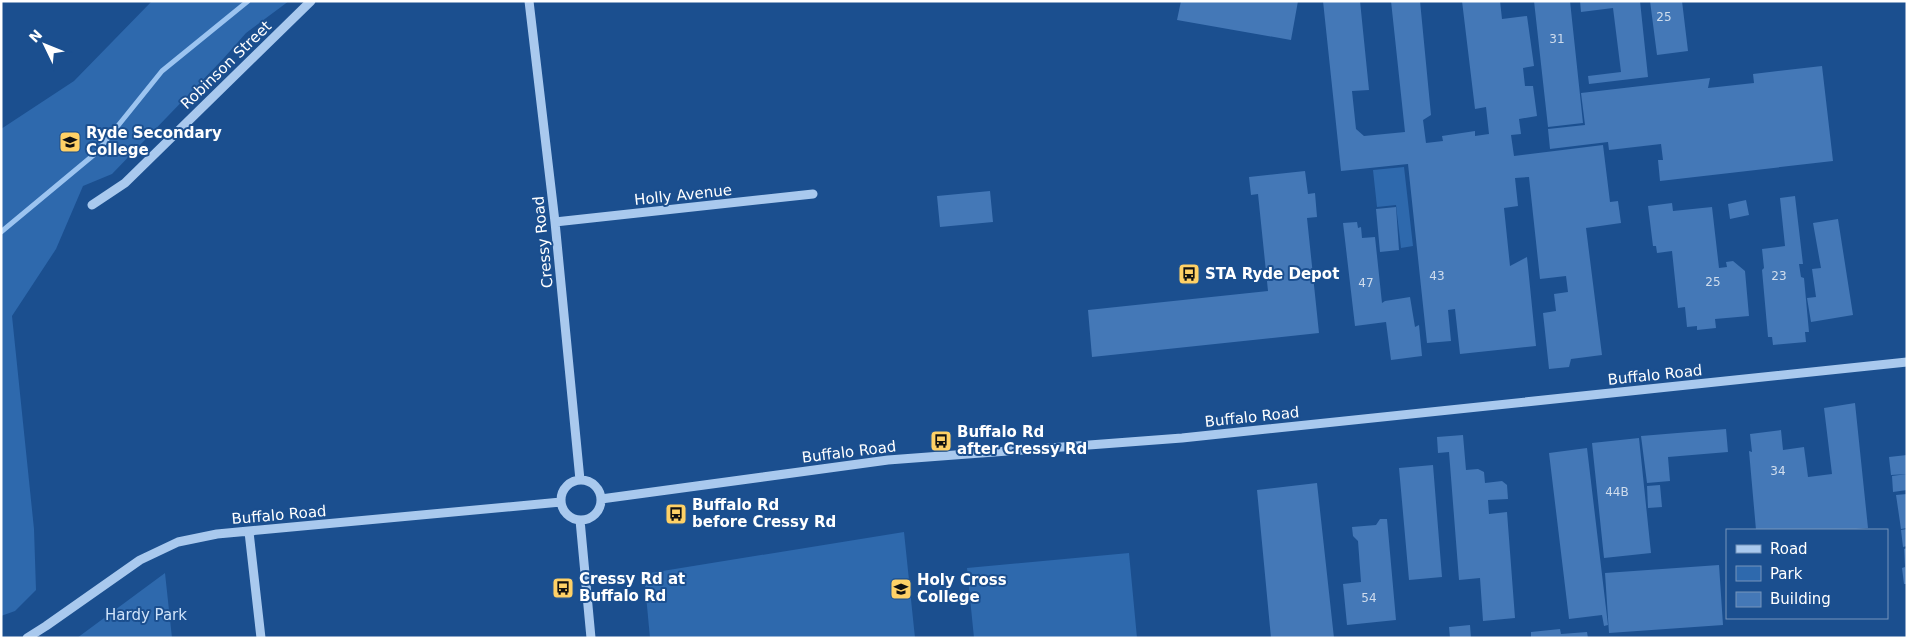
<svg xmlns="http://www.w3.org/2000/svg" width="1908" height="639" font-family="'DejaVu Sans',sans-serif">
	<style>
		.green { fill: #2e69ad }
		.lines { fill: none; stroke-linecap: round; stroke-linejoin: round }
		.stream { stroke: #9cc4f0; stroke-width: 5 }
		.building { fill: #4478b7 }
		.minor { stroke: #a9c9ee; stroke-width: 9 }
		.labels { text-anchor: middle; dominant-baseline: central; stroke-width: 4; stroke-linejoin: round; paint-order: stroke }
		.number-label { font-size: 12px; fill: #d0dded }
		.street-label { font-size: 15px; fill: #fff; stroke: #1b4f8f }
		.poi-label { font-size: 15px; font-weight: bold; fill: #fff; stroke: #1b4f8f; text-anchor: start }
		.park-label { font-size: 15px; fill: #cfe3fa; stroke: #1b4f8f }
	</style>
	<rect width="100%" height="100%" fill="#1b4f8f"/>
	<!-- green -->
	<path class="green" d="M152 1H289L246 33 223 59 112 174 83 186 56 249 12 316 34 529 36 590 15 611 1 616V129L74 81Z
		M1404 167 1413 246 1401 248 1396 205 1377 207 1373 170Z
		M904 532 915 638H650L644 574Z
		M1129 553 1137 638H974L967 568Z
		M165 573 172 638H77Z"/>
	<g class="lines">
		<!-- stream -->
		<path class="stream" d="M1 232 96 153 162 71 248 1"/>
	</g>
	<!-- building -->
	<path class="building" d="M1181 1H1298L1291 40 1177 20Z
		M1323 1H1360L1369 90 1352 91 1356 129 1364 136 1405 132 1391 1H1420L1431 115 1423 120 1426 143 1443 141 1442 136 1475 131V136L1489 134 1486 107 1475 109 1462 1H1500L1502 19 1527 16 1534 66 1523 68 1525 86H1533L1537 116 1519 119 1521 134 1511 135 1514 156 1603 145 1610 202 1618 201 1621 223 1586 228 1602 355 1571 359 1569 367 1549 369 1543 313 1556 311 1554 294 1568 292 1566 276 1540 279 1529 177 1515 178 1518 206 1504 208 1510 266 1527 257 1536 346 1460 354 1455 309 1448 310 1451 341 1427 343 1408 164 1341 171Z
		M1534 1H1570L1583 123 1548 127Z
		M1580 1H1640L1648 77 1589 84 1588 76 1621 72 1613 8 1581 12Z
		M1650 1H1682L1688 51 1657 55Z
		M1822 66 1833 161 1660 181 1658 160H1663L1661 144 1609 150 1608 142 1550 149 1548 129 1585 125 1581 93 1710 78 1708 88 1754 83 1753 74Z
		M1305 171 1308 194 1315 193 1317 217 1307 218 1319 333 1092 357 1088 310 1268 291 1258 194 1251 195 1249 177Z
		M990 191 993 222 940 227 937 196Z
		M1795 196 1803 264H1799L1801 277 1804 278 1809 332H1805L1806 342 1773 345 1772 337H1768L1762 270 1764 268 1762 249 1785 246 1780 198Z
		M1746 200 1749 215 1730 219 1728 204Z
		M1672 203 1673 211 1712 207 1719 268 1727 267 1726 262 1733 261 1745 271 1749 316 1715 319 1716 328 1697 330V326L1687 327 1685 307 1678 308 1672 251 1657 253 1656 246H1653L1648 206Z
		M1396 207 1399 250 1380 252 1376 209Z
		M1838 219 1853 315 1811 322 1807 298 1816 297 1812 269 1821 268 1813 223Z
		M1357 222 1358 228 1361 227 1362 238 1375 237 1382 303 1385 301 1410 297 1415 327 1419 325 1422 356 1391 360 1386 322 1355 326 1343 223Z
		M1855 403 1868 528 1844 530H1756L1749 451 1752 452 1750 434 1781 430 1783 450 1804 447 1808 477 1832 474 1824 408Z
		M1726 429 1728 452 1668 457 1670 481 1647 483 1641 436Z
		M1463 435 1466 470 1478 469 1484 472 1485 483 1502 481 1507 485 1508 499 1488 500 1489 514 1507 512 1515 618 1483 621 1480 578 1459 580 1449 452 1438 453 1437 437Z
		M1639 438 1651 553 1604 558 1592 443Z
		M1587 448 1608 625 1604 626 1602 615 1569 619 1549 453Z
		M1907 455V474L1891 475 1889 457Z
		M1433 465 1442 577 1409 580 1399 468Z
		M1907 474V490L1893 492 1892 476Z
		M1317 483 1334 638H1271L1257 490Z
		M1660 485 1662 507 1648 508 1647 486Z
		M1907 494V528L1901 529 1896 495Z
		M1380 519H1387L1396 620 1347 625 1343 584 1361 582 1358 541 1353 536 1352 527 1376 525Z
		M1907 529V546L1903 547 1901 530Z
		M1907 548V584H1904L1902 568 1905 567 1904 549Z
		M1719 565 1723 625 1609 633 1605 573Z
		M1470 625 1471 638H1450L1449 627Z
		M1560 629 1561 634 1587 632 1588 638H1531V632Z"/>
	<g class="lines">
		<!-- minor -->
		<path class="minor" d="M529 1 555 222 580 480
			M92 205 125 183 311 1
			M555 222 813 194
			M561 500a20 20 0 1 1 40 0a20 20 0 1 1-40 0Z
			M601 499 888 460 1182 438 1907 362
			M580 520 591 638
			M249 532 261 638
			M27 638 46 626 140 560 178 542 217 534 561 502"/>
	</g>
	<!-- icons -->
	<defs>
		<g id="school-square" transform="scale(1.125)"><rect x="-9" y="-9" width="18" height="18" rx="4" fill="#ffd166" stroke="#1b4f8f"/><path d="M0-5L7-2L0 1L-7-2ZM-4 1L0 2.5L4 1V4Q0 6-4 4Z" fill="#111"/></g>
		<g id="bus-square" transform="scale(1.125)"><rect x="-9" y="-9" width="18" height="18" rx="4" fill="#ffd166" stroke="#1b4f8f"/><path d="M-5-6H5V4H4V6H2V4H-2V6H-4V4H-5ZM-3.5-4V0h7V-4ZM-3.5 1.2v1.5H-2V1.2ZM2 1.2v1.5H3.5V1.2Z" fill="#111"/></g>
	</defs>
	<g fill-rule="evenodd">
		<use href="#school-square" x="70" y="142"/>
		<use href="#bus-square" x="1189" y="274"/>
		<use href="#bus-square" x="941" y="441"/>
		<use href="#bus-square" x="676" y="514"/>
		<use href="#bus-square" x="563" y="588"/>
		<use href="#school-square" x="901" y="589"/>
	</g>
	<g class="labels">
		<!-- number labels -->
		<g class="number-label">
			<text x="1664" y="17">25</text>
			<text x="1557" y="39">31</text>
			<text x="1437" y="276">43</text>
			<text x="1779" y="276">23</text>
			<text x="1713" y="282">25</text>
			<text x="1366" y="283">47</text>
			<text x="1778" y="471">34</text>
			<text x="1617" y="492">44B</text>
			<text x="1369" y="598">54</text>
		</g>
		<!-- street labels -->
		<g class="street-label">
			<text transform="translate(226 65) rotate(-44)">Robinson Street</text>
			<text transform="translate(683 195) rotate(-6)">Holly Avenue</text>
			<text transform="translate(543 242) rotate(-96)">Cressy Road</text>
			<text transform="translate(1655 375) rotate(-6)">Buffalo Road</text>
			<text transform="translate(1252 417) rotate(-6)">Buffalo Road</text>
			<text transform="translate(849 452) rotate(-7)">Buffalo Road</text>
			<text transform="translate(279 515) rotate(-5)">Buffalo Road</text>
		</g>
		<!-- poi labels -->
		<g class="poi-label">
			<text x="86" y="133">Ryde Secondary<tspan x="86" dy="17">College</tspan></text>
			<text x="1205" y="274">STA Ryde Depot</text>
			<text x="957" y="432">Buffalo Rd<tspan x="957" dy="17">after Cressy Rd</tspan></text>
			<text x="692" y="505">Buffalo Rd<tspan x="692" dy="17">before Cressy Rd</tspan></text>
			<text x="579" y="579">Cressy Rd at<tspan x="579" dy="17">Buffalo Rd</tspan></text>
			<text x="917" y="580">Holy Cross<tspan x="917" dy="17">College</tspan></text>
		</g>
		<!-- park labels -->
		<g class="park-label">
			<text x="146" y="615">Hardy Park</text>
		</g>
	</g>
	<!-- border -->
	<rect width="1908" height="639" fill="none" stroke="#ffffff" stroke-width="5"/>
	<!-- legend -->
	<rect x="1726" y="529" width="162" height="90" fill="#1b4f8f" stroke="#7695bc"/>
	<rect x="1736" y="545" width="25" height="8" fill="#a9c9ee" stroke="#7695bc"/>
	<text x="1770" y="554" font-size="15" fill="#ffffff">Road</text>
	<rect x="1736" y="566" width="25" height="15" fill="#2e69ad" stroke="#7695bc"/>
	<text x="1770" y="579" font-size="15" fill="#ffffff">Park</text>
	<rect x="1736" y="592" width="25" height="15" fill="#4478b7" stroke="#7695bc"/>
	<text x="1770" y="604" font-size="15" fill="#ffffff">Building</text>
	<!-- north arrow -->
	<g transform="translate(45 45) rotate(313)" stroke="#1b4f8f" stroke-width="4" paint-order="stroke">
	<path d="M0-4L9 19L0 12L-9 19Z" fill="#ffffff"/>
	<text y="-8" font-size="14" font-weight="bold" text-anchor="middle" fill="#ffffff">N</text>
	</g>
</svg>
